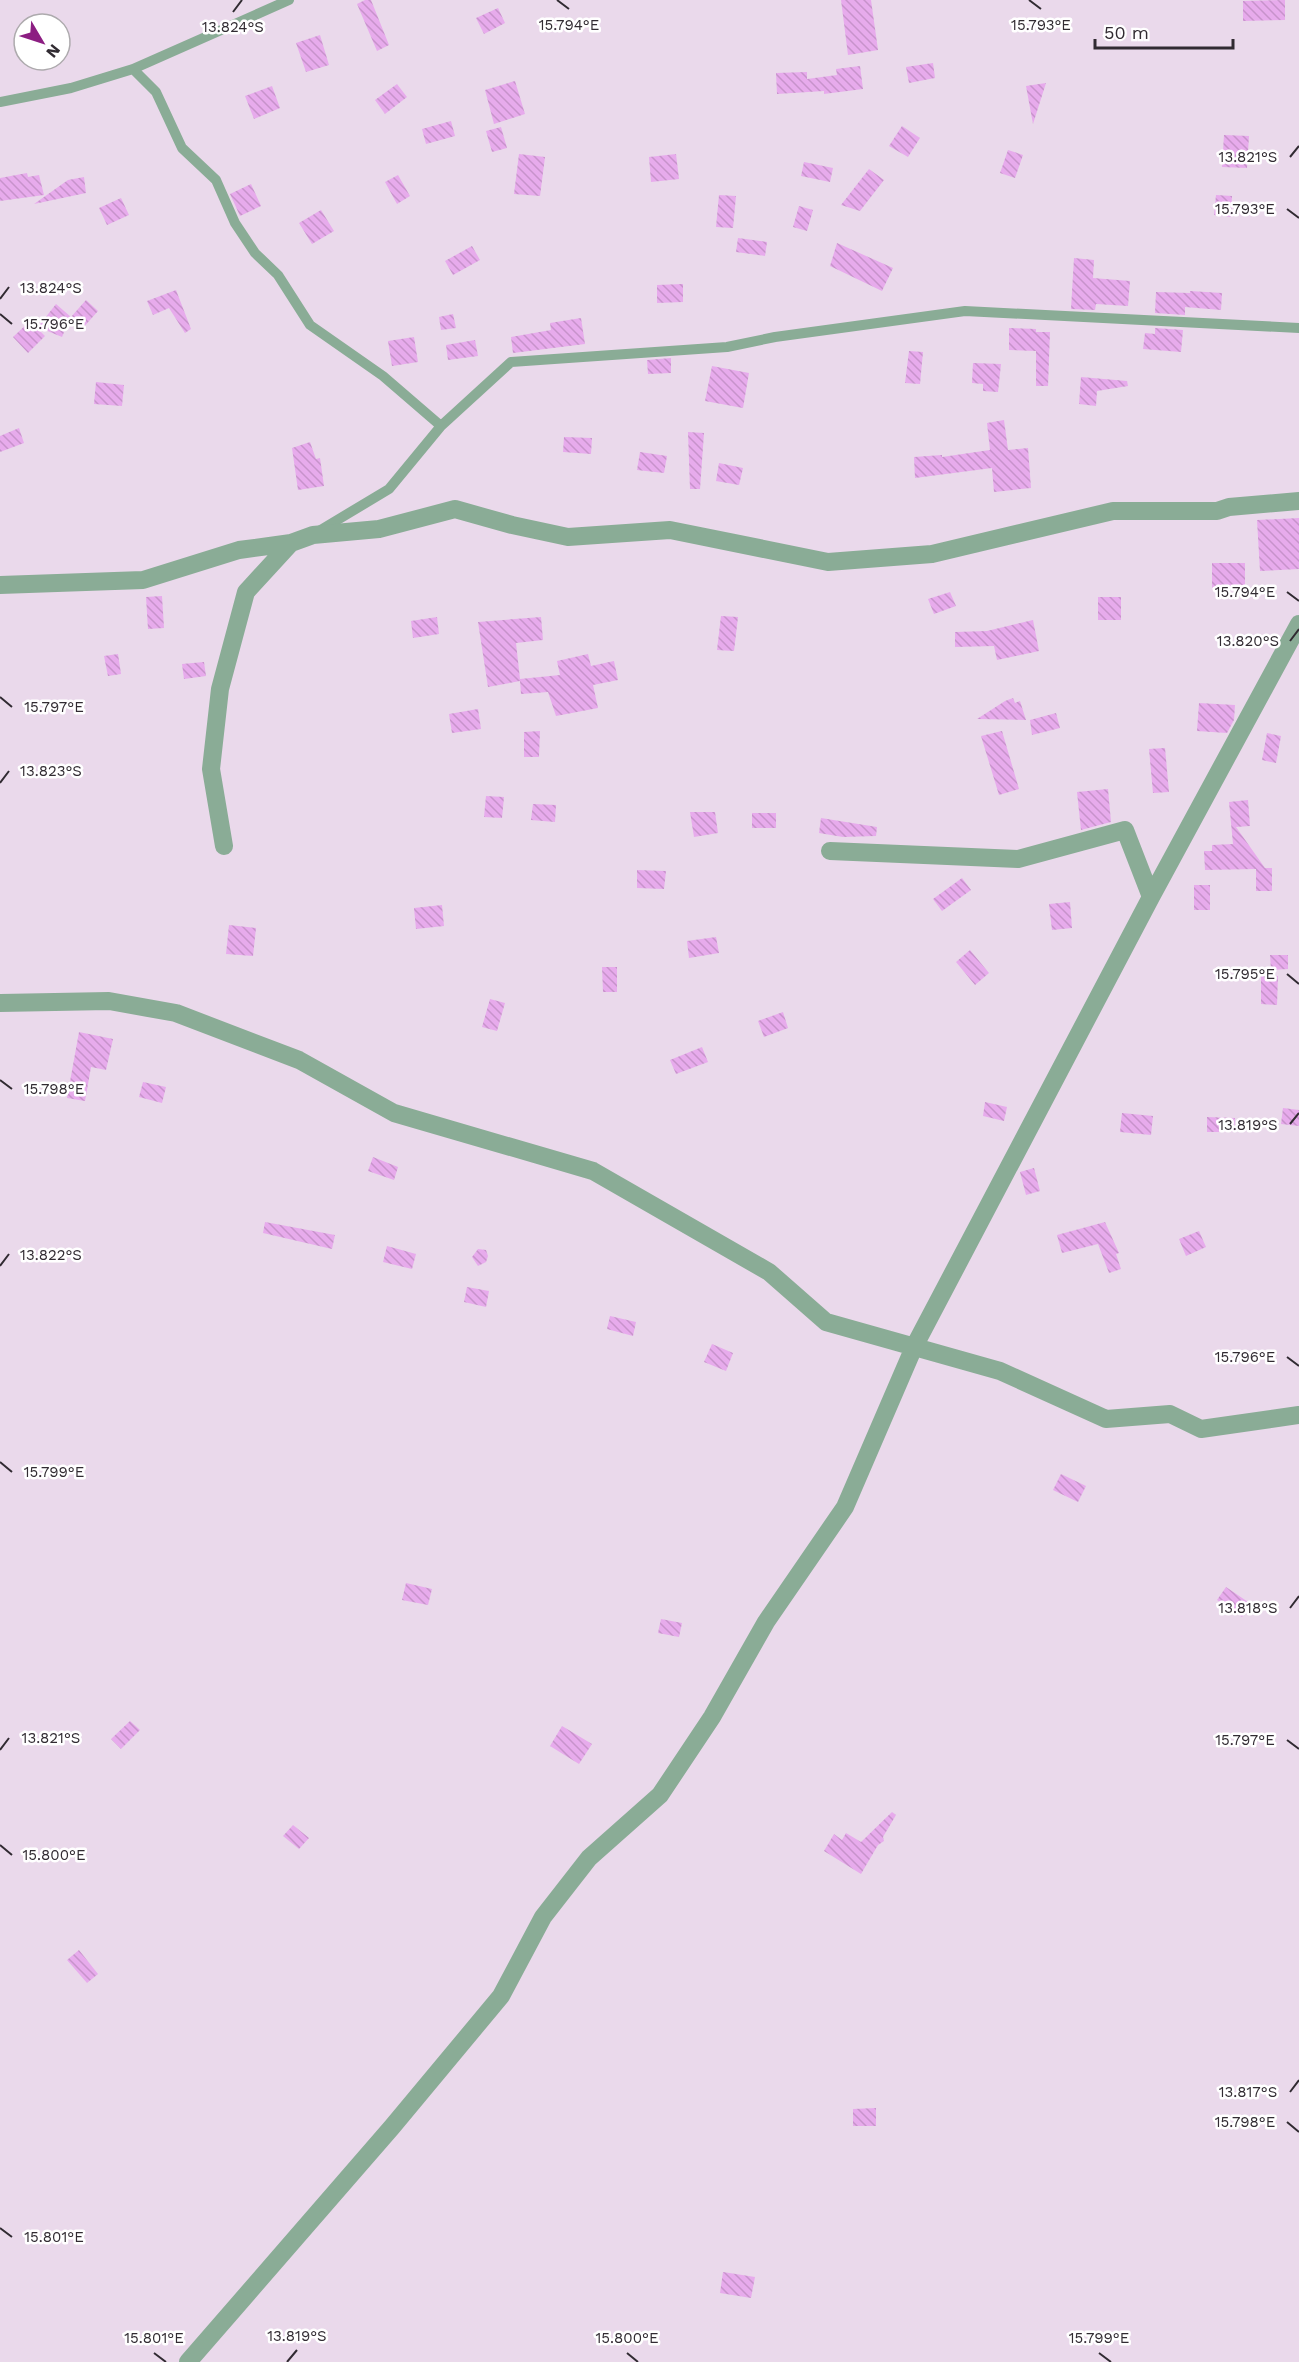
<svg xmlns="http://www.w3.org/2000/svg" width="1299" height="2362" font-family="'Work Sans',sans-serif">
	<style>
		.building { fill: url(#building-back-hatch) }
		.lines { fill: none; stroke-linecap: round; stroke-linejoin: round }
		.lane { stroke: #8aac96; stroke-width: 10 }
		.street { stroke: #8aac96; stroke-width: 18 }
		.ticks { fill: none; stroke: #312b32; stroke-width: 2 }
		.ticks-label { font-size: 15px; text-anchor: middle; fill: #312b32; stroke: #fff; stroke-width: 5; stroke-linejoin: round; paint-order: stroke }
	</style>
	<defs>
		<pattern id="building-back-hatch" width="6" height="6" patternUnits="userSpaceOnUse" patternTransform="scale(1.5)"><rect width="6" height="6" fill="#e7abec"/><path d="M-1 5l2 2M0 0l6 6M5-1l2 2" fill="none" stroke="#c793cb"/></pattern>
	</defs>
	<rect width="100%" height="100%" fill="#ead9eb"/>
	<!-- building -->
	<path class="building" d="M365 0H371L389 45 377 51 357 4Z
		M841 0H871L878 50 848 55Z
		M1285 0V20L1243 21V1Z
		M498 8 505 23 484 34 476 18Z
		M320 35 329 65 306 72 296 43Z
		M933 63 935 78 909 83 906 67Z
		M860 66 863 89 824 94V91L777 94 776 73 807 72V79L837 75 836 69Z
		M515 81 525 114 494 124 485 90Z
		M1046 83 1033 124 1026 86Z
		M397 84 407 97 385 114 375 100Z
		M272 86 280 108 254 119 245 96Z
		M451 121 455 136 426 144 422 129Z
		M902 126 920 138 908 157 889 146Z
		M501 127 507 148 492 152 486 131Z
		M1224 135 1249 136 1247 168 1222 167Z
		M1008 150 1023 155 1015 178 1000 173Z
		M519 154 545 157 540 196 514 194Z
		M676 154 679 179 651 182 649 157Z
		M804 162 833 168 830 182 801 176Z
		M869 169 884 180 860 211 841 205Z
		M27 173 28 177 39 175 44 195 0 201V178Z
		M398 175 410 196 397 204 385 182Z
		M84 177 86 193 34 204 68 180Z
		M251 184 261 206 240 216 230 194Z
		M719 195 736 196 733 228 716 227Z
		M1216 195 1232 196 1231 217 1214 215Z
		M121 198 129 215 107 225 99 208Z
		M799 206 813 210 807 231 793 227Z
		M321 210 334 231 312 244 299 223Z
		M738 238 767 242 765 256 736 252Z
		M837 243 893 268 882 291 830 266Z
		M472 246 480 260 453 275 445 261Z
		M1074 258 1094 260 1093 278 1130 281 1128 306 1096 304 1095 310 1071 309Z
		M683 284V302L657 303V285Z
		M176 290 191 329 185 333 169 308 153 315 147 301Z
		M1190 291 1222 293 1221 310 1185 307V315L1155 313 1156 292 1190 293Z
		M86 300 98 311 82 329 70 318 62 337 38 327 56 304 71 317Z
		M453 314 456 328 441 330 439 317Z
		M581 318 585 344 513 353 511 337 551 330 550 323Z
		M30 321 45 336 28 353 13 337Z
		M1009 328 1036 329V332H1050L1048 386H1036V351L1009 350Z
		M1155 328 1183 330 1181 352 1143 349 1145 333 1155 334Z
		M414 337 418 362 392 366 388 341Z
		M475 340 478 356 448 360 446 345Z
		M909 351 923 352 920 384 905 383Z
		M671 358V373L648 374 647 360Z
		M973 363 1001 364 998 392 983 391V384L972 383Z
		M712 366 749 373 743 408 705 401Z
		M1081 377 1127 381 1128 386 1097 391 1096 406 1079 404Z
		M96 382 124 385 122 406 94 404Z
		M1004 420 1008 450 1028 448 1031 488 994 492 992 468 915 478 914 457 942 455V457L990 450 987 423Z
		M19 428 24 443 0 452V436Z
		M688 432 704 433 700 489H690Z
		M564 437 592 438 591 454 563 452Z
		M310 442 316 459 320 458 324 486 298 490 292 448Z
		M640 452 667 456 664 473 637 470Z
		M719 463 743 468 739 485 716 481Z
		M1299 518V569L1260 571 1257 520Z
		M1212 563H1245V587L1212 588Z
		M950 592 956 606 934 614 928 599Z
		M162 596 164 628 148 629 146 597Z
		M1098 597H1121V620H1098Z
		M721 616 738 617 734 651 717 650Z
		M437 617 439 634 413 638 411 621Z
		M541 617 543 640 516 643 520 679 560 675 557 661 588 654 591 666 614 661 618 680 593 685 598 708 556 716 548 692 521 694 520 681 488 687 478 622Z
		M1033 620 1039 651 997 660 994 646 955 647V632L987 631Z
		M118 654 121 674 108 676 104 656Z
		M204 662 206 676 184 679 182 664Z
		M1013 698 1015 703 1020 701 1026 720 977 719 1005 701Z
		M1199 703 1235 705 1234 720 1227 733 1197 731Z
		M478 709 481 729 452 733 449 714Z
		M1056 713 1060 728 1032 735 1030 720Z
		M540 731 539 757H524V732Z
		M1002 731 1019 789 999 795 981 736Z
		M1267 733 1281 736 1276 763 1262 760Z
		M1165 748 1169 792 1153 793 1149 749Z
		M1108 789 1111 822 1081 830 1077 792Z
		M486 796 504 797 502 818 484 817Z
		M1248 800 1250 826 1236 827 1265 868H1272V891H1256V869L1205 870 1204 851H1212V845L1233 844 1229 802Z
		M533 804 556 805 555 822 531 820Z
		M690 812H715L718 833 694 837Z
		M752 813H776V828H752Z
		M821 818 877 827 876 836 843 837 819 833Z
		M637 870 666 871 664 889 637 888Z
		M962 878 971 890 942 911 933 899Z
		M1194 885H1210V910H1194Z
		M1070 902 1072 928 1052 930 1049 904Z
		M442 905 444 926 416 929 414 908Z
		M229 925 256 928 253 956 226 954Z
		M716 937 719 953 689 958 687 941Z
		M970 950 989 973 975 985 956 962Z
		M1270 955H1288V969L1271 970Z
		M602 967H617V992H603Z
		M1261 975 1278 976 1277 1005 1261 1004Z
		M490 999 505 1003 497 1031 482 1027Z
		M783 1012 788 1028 764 1037 758 1021Z
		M79 1032 113 1039 106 1070 91 1067 85 1101 67 1098Z
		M702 1047 708 1062 676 1074 670 1060Z
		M143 1082 166 1087 162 1103 139 1097Z
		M985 1102 1007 1107 1004 1121 983 1116Z
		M1283 1108 1299 1110V1126L1281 1124Z
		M1122 1113 1153 1116 1151 1135 1120 1132Z
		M1207 1117 1235 1118 1234 1132H1207Z
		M373 1157 398 1167 394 1180 368 1171Z
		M1034 1168 1040 1191 1026 1195 1020 1172Z
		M265 1222 335 1235 332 1249 263 1233Z
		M1105 1222 1119 1253 1116 1254 1121 1269 1109 1273 1098 1244 1062 1253 1057 1235Z
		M1199 1231 1206 1247 1186 1256 1179 1239Z
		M387 1246 416 1254 412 1269 383 1262Z
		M478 1249 486 1250 488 1256 486 1262 478 1266 472 1257Z
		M467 1287 489 1291 486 1307 464 1302Z
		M610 1316 636 1322 633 1336 607 1329Z
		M712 1344 733 1353 726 1371 704 1362Z
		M1061 1474 1086 1486 1078 1502 1053 1490Z
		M406 1583 432 1589 428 1605 402 1600Z
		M1226 1587 1251 1604 1242 1617 1217 1600Z
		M661 1619 682 1623 679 1637 658 1633Z
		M130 1721 140 1730 121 1749 111 1739Z
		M562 1726 592 1744 579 1764 550 1746Z
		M892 1812 896 1815 883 1837 884 1841 878 1845 861 1874 824 1851 834 1834 842 1840 846 1833 861 1842Z
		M293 1825 309 1838 299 1849 283 1836Z
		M79 1950 98 1974 87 1983 67 1960Z
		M876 2108V2126H853V2109Z
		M723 2272 755 2277 751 2298 720 2293Z"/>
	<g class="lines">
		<!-- lane -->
		<path class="lane" d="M133 69 156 92 182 148 216 180 235 223 255 253 278 275 310 325 383 376 441 426
			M0 102 71 88 133 69 289 0
			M319 531 389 489 441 426 511 362 727 347 775 337 965 311 1299 328"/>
		<!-- street -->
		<path class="street" d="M0 585 143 580 239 550 291 543 313 535 379 529 455 509 512 525 568 537 670 530 828 562 932 554 1113 511H1217L1229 507 1299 501
			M224 846 211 769 220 689 246 592 291 543
			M830 851 1018 859 1125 830 1151 897
			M0 1003 109 1001 176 1013 299 1060 394 1113 593 1171 769 1272 826 1322 1000 1371 1106 1419 1170 1414 1201 1429 1299 1415
			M188 2362 392 2127 501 1996 543 1917 589 1858 660 1795 712 1717 766 1622 845 1507 914 1347 1151 897 1299 624"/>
	</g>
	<!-- ticks -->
	<path class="ticks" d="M557 0 569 9M1029 0 1041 9M233 12 242 0M1290 157 1299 146M1287 209 1299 218M0 299 9 287M0 314 12 324M1287 592 1299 601M1290 641 1299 629M0 697 12 707M0 783 9 771M1287 974 1299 984M0 1080 12 1089M1290 1124 1299 1113M0 1266 9 1254M1287 1357 1299 1366M0 1462 12 1472M1290 1608 1299 1596M1287 1740 1299 1749M0 1750 9 1738M0 1845 12 1855M1290 2092 1299 2080M1287 2122 1299 2132M0 2228 12 2237M154 2353 166 2362M627 2353 638 2362M1099 2353 1111 2362M287 2362 297 2350"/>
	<g class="ticks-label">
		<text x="569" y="30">15.794°E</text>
		<text x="1041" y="30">15.793°E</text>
		<text x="233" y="32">13.824°S</text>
		<text x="1248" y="162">13.821°S</text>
		<text x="1245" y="214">15.793°E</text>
		<text x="51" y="293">13.824°S</text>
		<text x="54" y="329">15.796°E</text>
		<text x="1245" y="597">15.794°E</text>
		<text x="1248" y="646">13.820°S</text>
		<text x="54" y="712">15.797°E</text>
		<text x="51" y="776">13.823°S</text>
		<text x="1245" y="979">15.795°E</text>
		<text x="54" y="1094">15.798°E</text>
		<text x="1248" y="1130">13.819°S</text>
		<text x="51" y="1260">13.822°S</text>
		<text x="1245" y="1362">15.796°E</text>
		<text x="54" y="1477">15.799°E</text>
		<text x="1248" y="1613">13.818°S</text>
		<text x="51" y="1743">13.821°S</text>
		<text x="1245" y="1745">15.797°E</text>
		<text x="54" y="1860">15.800°E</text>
		<text x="1248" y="2097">13.817°S</text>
		<text x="1245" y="2127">15.798°E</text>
		<text x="54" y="2242">15.801°E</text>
		<text x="297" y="2341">13.819°S</text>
		<text x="154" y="2343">15.801°E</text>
		<text x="627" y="2343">15.800°E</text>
		<text x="1099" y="2343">15.799°E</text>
	</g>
	<!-- north arrow -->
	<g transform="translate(42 42) rotate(129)"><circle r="28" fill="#ffffff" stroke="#adaaad" stroke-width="1.5"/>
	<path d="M0-4.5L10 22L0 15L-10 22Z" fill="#8c1e82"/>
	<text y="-9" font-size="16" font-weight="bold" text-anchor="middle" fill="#312b32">N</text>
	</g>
	<!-- scale -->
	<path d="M1095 39v9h138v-9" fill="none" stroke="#312b32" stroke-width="3"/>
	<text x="1104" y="39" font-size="18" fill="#312b32" stroke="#ffffff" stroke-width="4.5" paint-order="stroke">50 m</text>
</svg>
